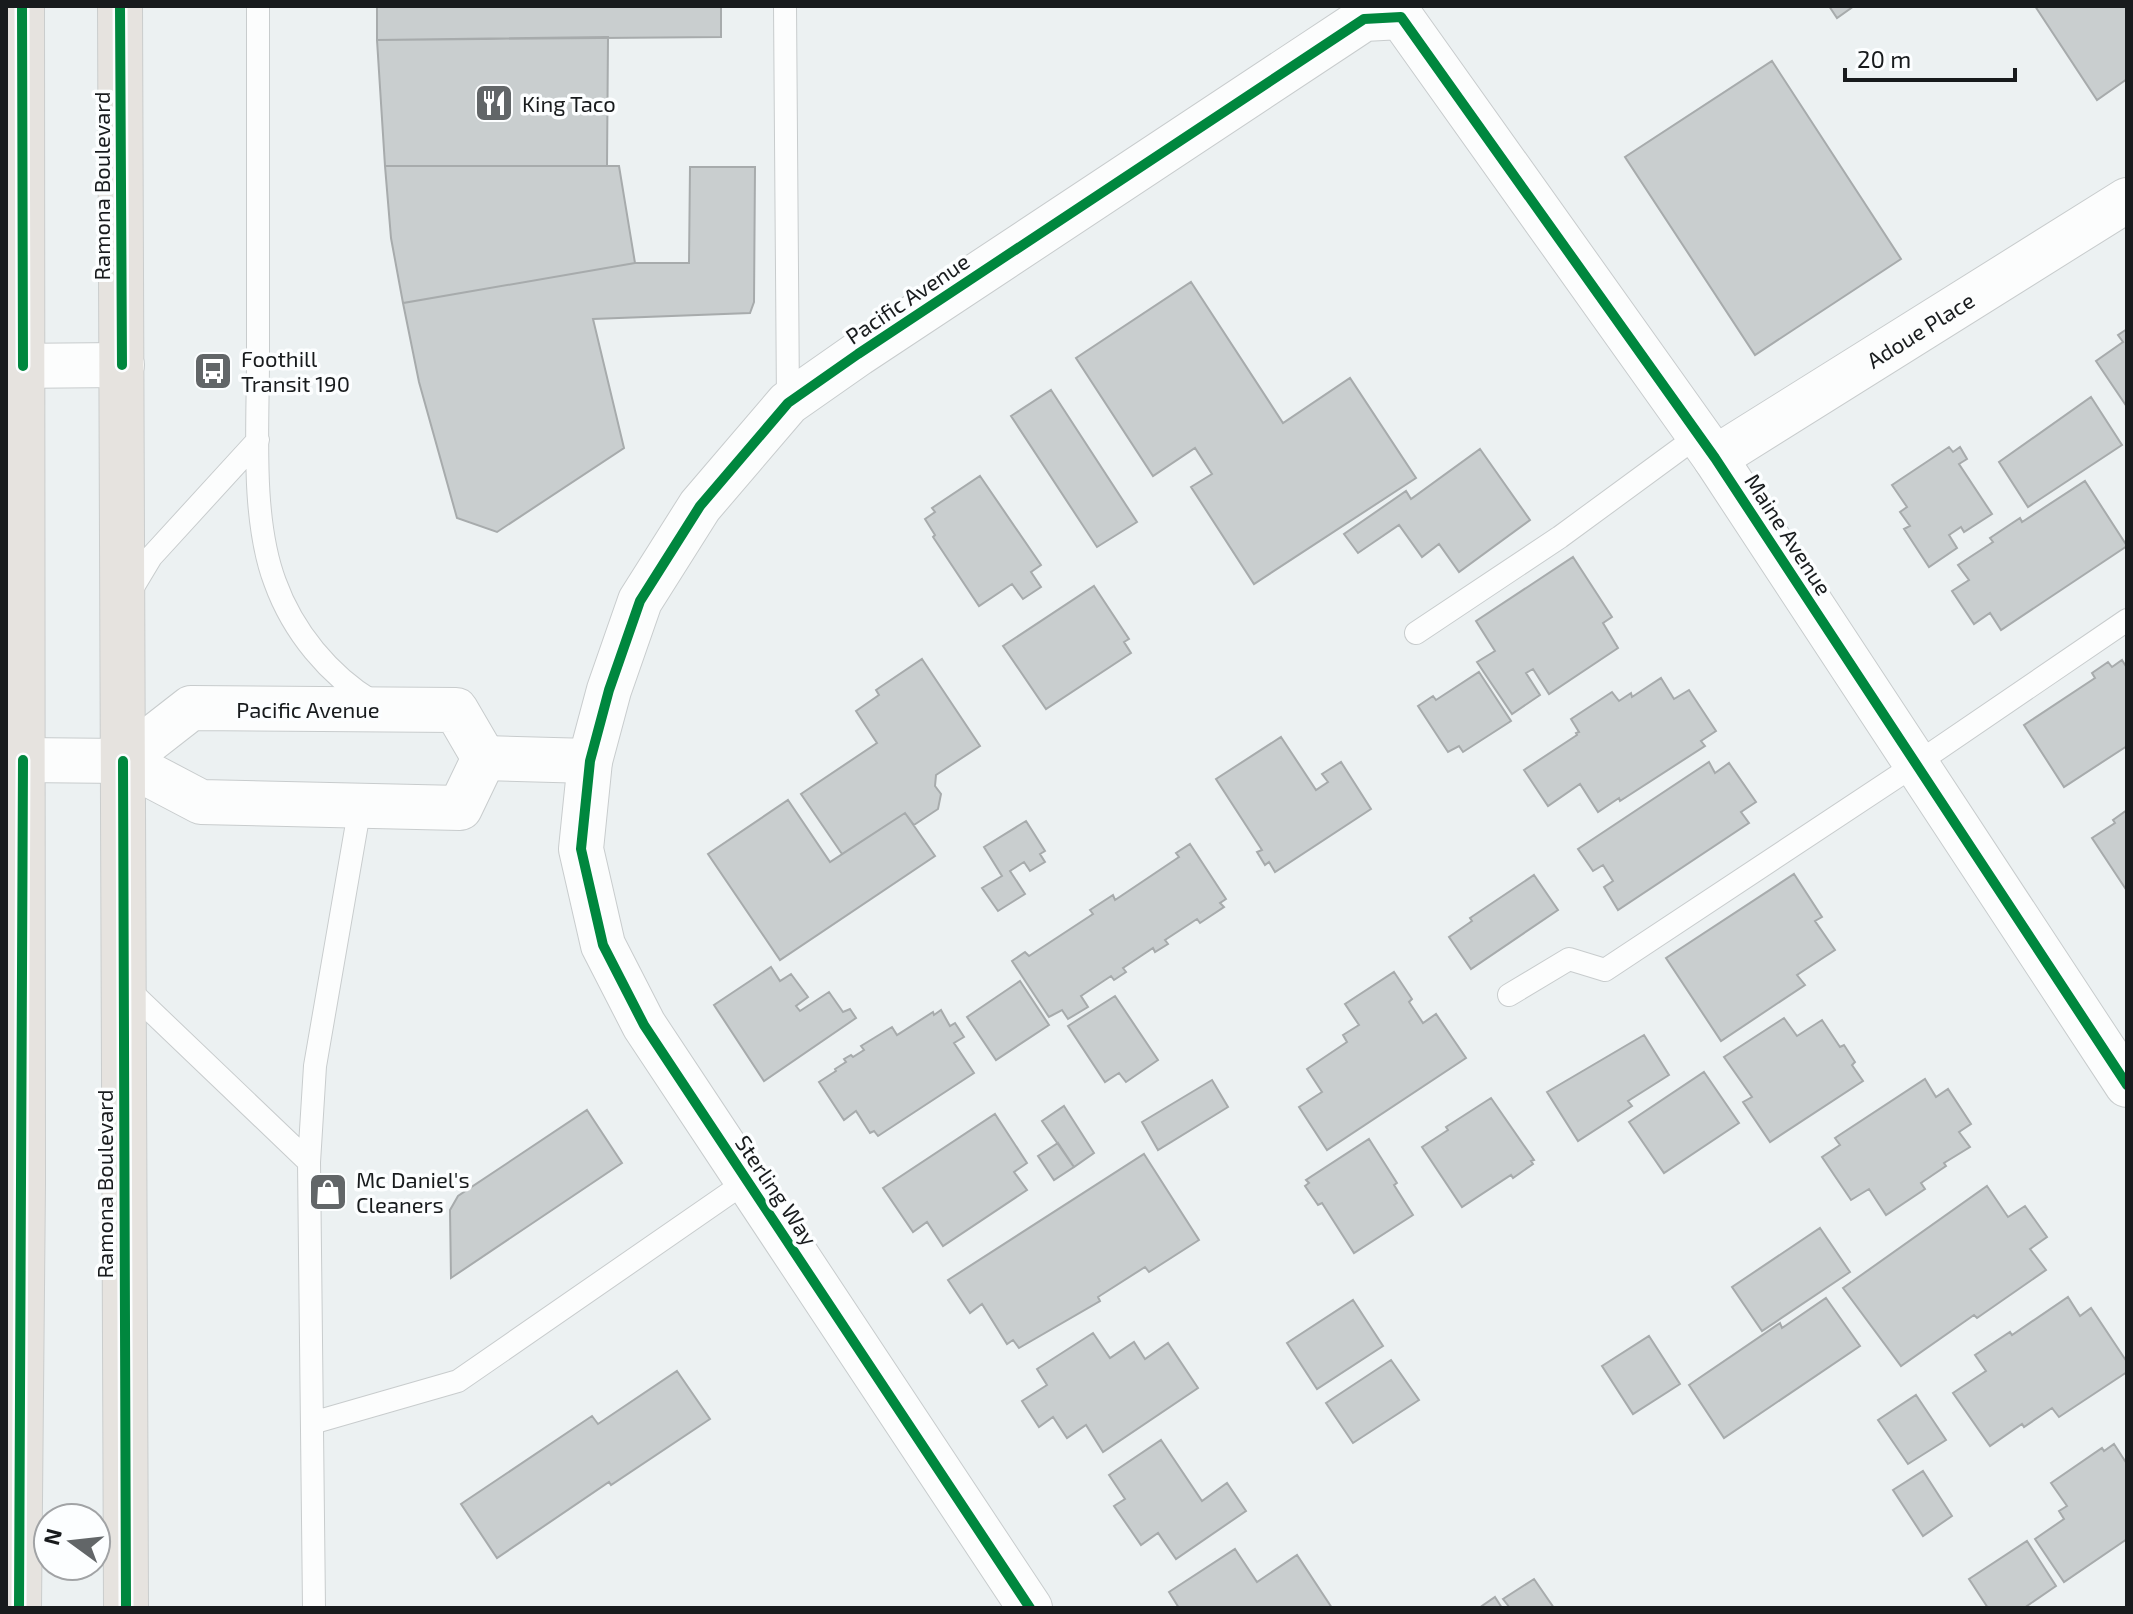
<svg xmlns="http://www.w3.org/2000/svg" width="2133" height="1614" font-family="'Exo 2',sans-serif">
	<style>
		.building { fill: #c9cecf; stroke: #a7abac; stroke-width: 2 }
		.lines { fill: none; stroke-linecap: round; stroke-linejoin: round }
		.service-casing { stroke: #c8cccd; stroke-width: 24 }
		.minor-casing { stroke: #c8cccd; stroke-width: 46 }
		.tertiary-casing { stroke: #c8cccd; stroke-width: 46 }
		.primary-casing { stroke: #cacdcd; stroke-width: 46 }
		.service { stroke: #fcfdfd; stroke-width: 22 }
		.minor { stroke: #fcfdfd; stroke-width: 44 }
		.tertiary { stroke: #fcfdfd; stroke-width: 44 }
		.primary { stroke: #e6e3df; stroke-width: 44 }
		.cycleway-casing { stroke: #fcfeff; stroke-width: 15 }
		.cycleway { stroke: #00873e; stroke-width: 10 }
		.labels { text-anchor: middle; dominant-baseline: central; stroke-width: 7; stroke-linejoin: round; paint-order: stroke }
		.poi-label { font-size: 22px; fill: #181b1d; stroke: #fcfeff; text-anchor: start }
		.street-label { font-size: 22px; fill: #181b1d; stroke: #fcfeff }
	</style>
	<rect width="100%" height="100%" fill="#ecf1f2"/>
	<!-- building -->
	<path class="building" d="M377 6H721V37L377 40Z
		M1829 6H1854L1837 18Z
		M2035 6H2127V79L2097 100Z
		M608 37 607 166H385L377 40Z
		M1772 61 1901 259 1755 355 1625 157Z
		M385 166H619L635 263 403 303 391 238Z
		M690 167H755L754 302 750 313 593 319 624 448 497 532 457 518 419 382 403 303 635 263H689Z
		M1191 282 1283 423 1350 378 1416 478 1254 584 1191 487 1212 474 1195 448 1153 476 1076 358Z
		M2127 329V407L2096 361 2123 342 2118 335Z
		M1051 390 1137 522 1097 547 1011 416Z
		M2091 397 2122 445 2028 507 1999 462Z
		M1949 447 1953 452 1960 447 1967 459 1959 464 1992 514 1964 532 1961 527 1949 535 1957 548 1929 567 1904 529 1910 526 1900 512 1907 507 1892 485Z
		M1480 449 1530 520 1459 572 1439 544 1422 557 1399 525 1358 553 1344 534 1406 491 1411 499Z
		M980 476 1041 565 1031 572 1041 587 1023 599 1012 584 979 606 933 537 935 535 925 519 935 512 932 508Z
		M2085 481 2127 546 2001 630 1990 613 1974 624 1952 591 1969 580 1958 565 1993 542 1990 538 2020 518 2022 522Z
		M1573 557 1612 617 1603 623 1618 648 1549 694 1533 669 1526 673 1540 695 1512 714 1477 662 1495 651 1476 621Z
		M1094 586 1129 639 1124 642 1131 653 1046 709 1003 646Z
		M922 659 980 746 936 775 935 786 941 794 938 809 914 825 905 813 842 854 801 794 877 743 856 711 879 695 876 690Z
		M2122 660 2127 668V746L2064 787 2024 725 2095 678 2092 673 2108 662 2112 667Z
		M1479 672 1511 721 1463 752 1459 746 1448 752 1418 706 1433 696 1436 700Z
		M1661 678 1674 699 1689 690 1716 731 1701 741 1705 746 1620 801 1619 798 1598 812 1580 784 1548 806 1524 770 1577 735 1576 733 1579 732 1571 719 1612 692 1619 701 1631 693 1632 697Z
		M1281 737 1316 790 1328 782 1322 774 1341 762 1371 809 1275 872 1269 862 1265 865 1257 852 1262 850 1216 779Z
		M1709 762 1715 773 1729 763 1756 802 1741 812 1749 823 1618 910 1604 887 1613 881 1603 865 1593 871 1578 849Z
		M788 800 830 862 905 813 935 856 780 960 708 854Z
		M2127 810V891L2092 838 2115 823 2113 820Z
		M1026 821 1045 851 1040 854 1045 862 1030 871 1024 862 1010 871 1025 894 998 911 982 888 1002 876 984 847Z
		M1190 844 1226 899 1220 903 1224 907 1200 923 1197 919 1165 940 1168 944 1155 952 1153 948 1123 968 1126 972 1114 980 1111 976 1081 996 1088 1007 1068 1019 1062 1010 1049 1017 1012 961 1025 952 1029 956 1093 914 1090 910 1113 895 1115 900 1179 857 1176 853Z
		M1794 874 1822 917 1815 921 1835 950 1797 975 1805 985 1721 1041 1666 958Z
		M1534 875 1558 910 1471 969 1449 937 1472 921 1470 918Z
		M771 967 780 981 791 974 808 997 796 1006 800 1011 829 992 843 1012 850 1009 856 1018 764 1081 714 1005Z
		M1394 972 1412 999 1409 1002 1423 1023 1436 1014 1466 1058 1327 1150 1299 1107 1322 1092 1307 1069 1347 1042 1343 1035 1359 1025 1345 1004Z
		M1020 981 1049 1025 996 1060 967 1017Z
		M1115 996 1158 1060 1126 1082 1119 1073 1105 1082 1068 1026Z
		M941 1010 950 1026 955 1023 964 1037 954 1043 974 1073 878 1136 874 1131 870 1133 856 1111 844 1120 819 1082 836 1071 835 1069 846 1062 844 1059 851 1055 853 1057 864 1050 861 1046 892 1027 897 1035 933 1012 934 1015Z
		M1784 1018 1797 1036 1822 1020 1840 1047 1844 1045 1855 1062 1852 1065 1863 1081 1770 1142 1743 1102 1752 1097 1724 1057Z
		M1644 1035 1669 1075 1628 1101 1632 1106 1578 1141 1547 1092Z
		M1704 1072 1739 1123 1664 1173 1629 1122Z
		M1925 1079 1936 1097 1948 1089 1971 1124 1959 1132 1970 1147 1944 1163 1946 1166 1921 1183 1925 1189 1886 1215 1869 1189 1851 1200 1822 1157 1840 1145 1835 1138Z
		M1212 1080 1228 1107 1158 1150 1142 1122Z
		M1491 1098 1534 1160 1531 1161 1533 1164 1513 1178 1511 1175 1462 1207 1422 1147 1448 1130 1446 1127Z
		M1064 1106 1094 1153 1074 1167 1042 1121Z
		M587 1110 622 1163 451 1278 450 1210 458 1196Z
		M995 1114 1027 1163 1014 1172 1027 1190 943 1246 927 1222 913 1232 883 1188Z
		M1369 1139 1397 1183 1394 1185 1413 1215 1354 1253 1322 1203 1318 1205 1305 1186 1309 1183 1306 1180Z
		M1058 1143 1074 1167 1054 1180 1038 1156Z
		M1144 1154 1199 1240 1149 1272 1145 1267 1098 1297 1100 1301 1019 1348 1013 1340 1007 1344 982 1304 970 1313 948 1280Z
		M1987 1186 2008 1217 2025 1206 2047 1237 2030 1249 2046 1270 1977 1318 1974 1315 1901 1366 1843 1288Z
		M1820 1228 1850 1272 1762 1331 1732 1287Z
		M2068 1297 2080 1316 2091 1308 2127 1362V1372L2059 1417 2052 1408 2024 1427 2022 1424 1990 1446 1953 1393 1986 1371 1975 1355 2010 1332 2012 1335Z
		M1826 1298 1860 1346 1724 1438 1689 1385 1780 1323 1782 1328Z
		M1353 1300 1383 1346 1317 1389 1287 1343Z
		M1093 1333 1110 1358 1134 1342 1145 1359 1168 1343 1198 1388 1103 1452 1086 1425 1067 1438 1053 1417 1039 1427 1022 1401 1047 1385 1037 1369Z
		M1649 1336 1680 1384 1633 1414 1602 1366Z
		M1391 1360 1419 1400 1353 1443 1326 1403Z
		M677 1371 710 1419 611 1485 609 1482 497 1558 461 1504 592 1416 598 1424Z
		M1916 1395 1946 1440 1908 1464 1878 1420Z
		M1161 1440 1202 1501 1227 1483 1246 1511 1176 1559 1158 1533 1141 1545 1114 1506 1125 1499 1109 1475Z
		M2114 1444 2127 1464V1539L2064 1582 2035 1539 2064 1519 2059 1511 2067 1506 2051 1483 2102 1448 2104 1451Z
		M1923 1471 1952 1516 1923 1536 1893 1490Z
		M2027 1541 2056 1586 2024 1608H1988L1969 1579Z
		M1235 1549 1257 1582 1297 1555 1332 1608H1179L1169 1592Z
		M1534 1579 1554 1608H1510L1503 1599Z
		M1495 1597 1502 1608H1479Z"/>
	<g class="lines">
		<!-- service casing -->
		<g class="service-casing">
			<path id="service" d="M258 6C258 124 258 241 258 359 258 428 251 518 275 582 293 632 329 675 373 702
				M785 6 788 403
				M130 592 151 557 258 440
				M1416 633 1560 537 1699 435
				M126 987 309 1162 314 1608
				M1509 995 1569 959 1605 970 1916 764 2127 620
				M309 1162 315 1066 360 806
				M312 1423 458 1381 747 1181"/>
		</g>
		<!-- minor casing -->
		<g class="minor-casing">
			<g id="minor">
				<path d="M6 366 122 365"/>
				<path id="s1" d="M1715 458 2127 200"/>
				<path d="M484 758 590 761"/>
				<path d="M23 760 123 761 201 802 460 808 484 758 456 710 191 708 123 761"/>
			</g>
		</g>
		<!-- tertiary casing -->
		<g class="tertiary-casing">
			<path id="tertiary" d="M1030 1608 644 1025 603 945 581 849 590 761 609 690 640 601 700 506 788 403 858 354 1364 19 1401 17 1715 458 2127 1085"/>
		</g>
		<!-- primary casing -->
		<g class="primary-casing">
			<path id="primary" d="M120 6 126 1608
				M19 1608 23 1183 22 6"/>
		</g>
		<!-- service -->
		<use href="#service" class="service"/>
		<!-- minor -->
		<use href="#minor" class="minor"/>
		<!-- tertiary -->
		<use href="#tertiary" class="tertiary"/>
		<!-- primary -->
		<use href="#primary" class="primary"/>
		<!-- cycleway casing -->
		<g class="cycleway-casing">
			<path id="cycleway" d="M22 6 23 366
				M120 6 122 365
				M123 761 126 1608
				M19 1608 23 760
				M1030 1608 644 1025 603 945 581 849 590 761 609 690 640 601 700 506 788 403 858 354 1364 19 1401 17 1715 458 2127 1085"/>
		</g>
		<!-- cycleway -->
		<use href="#cycleway" class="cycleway"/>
	</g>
	<!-- icons -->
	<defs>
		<g id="restaurant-square" transform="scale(2)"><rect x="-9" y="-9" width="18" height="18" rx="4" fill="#626668" stroke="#fcfeff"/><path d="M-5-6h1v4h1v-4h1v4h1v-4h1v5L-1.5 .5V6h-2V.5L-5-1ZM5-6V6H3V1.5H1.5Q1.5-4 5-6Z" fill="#fff"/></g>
		<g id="bus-square" transform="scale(2)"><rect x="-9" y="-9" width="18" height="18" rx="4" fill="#626668" stroke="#fcfeff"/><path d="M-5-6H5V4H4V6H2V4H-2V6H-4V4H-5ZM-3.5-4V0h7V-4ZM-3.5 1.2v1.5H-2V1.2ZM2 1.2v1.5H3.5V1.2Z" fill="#fff"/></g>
		<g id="shop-square" transform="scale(2)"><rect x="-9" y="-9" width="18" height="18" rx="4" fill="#626668" stroke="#fcfeff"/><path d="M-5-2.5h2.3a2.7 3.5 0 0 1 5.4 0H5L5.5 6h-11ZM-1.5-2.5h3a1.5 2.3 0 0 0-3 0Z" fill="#fff"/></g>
	</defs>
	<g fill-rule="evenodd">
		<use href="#restaurant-square" x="494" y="103"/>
		<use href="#bus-square" x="213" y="371"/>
		<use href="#shop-square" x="328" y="1192"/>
	</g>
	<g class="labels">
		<!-- poi labels -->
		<g class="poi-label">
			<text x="522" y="103">King Taco</text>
			<text x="241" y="358">Foothill<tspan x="241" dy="25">Transit 190</tspan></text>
			<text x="356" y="1179">Mc Daniel's<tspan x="356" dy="25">Cleaners</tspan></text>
		</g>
		<!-- street labels -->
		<g class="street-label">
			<text transform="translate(101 186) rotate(-90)">Ramona Boulevard</text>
			<text transform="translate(907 298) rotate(-34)">Pacific Avenue</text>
			<text stroke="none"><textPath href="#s1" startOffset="242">Adoue Place</textPath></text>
			<text transform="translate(1789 534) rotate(57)">Maine Avenue</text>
			<text x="308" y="709">Pacific Avenue</text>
			<text transform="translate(104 1184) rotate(-90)">Ramona Boulevard</text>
			<text transform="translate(777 1190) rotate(56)">Sterling Way</text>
		</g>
	</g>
	<!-- border -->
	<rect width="2133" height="1614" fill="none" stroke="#181b1d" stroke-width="16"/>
	<!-- north arrow -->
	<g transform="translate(72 1542) rotate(285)"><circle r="38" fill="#fcfeff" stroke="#a1a3a5" stroke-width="2"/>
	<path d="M0-6L14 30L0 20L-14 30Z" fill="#626668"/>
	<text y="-12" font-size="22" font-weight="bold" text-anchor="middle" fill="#181b1d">N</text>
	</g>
	<!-- scale -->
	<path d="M1845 68v12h170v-12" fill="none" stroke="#181b1d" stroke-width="4"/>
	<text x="1857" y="68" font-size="24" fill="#181b1d" stroke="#fcfeff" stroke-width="6" paint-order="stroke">20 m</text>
</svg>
